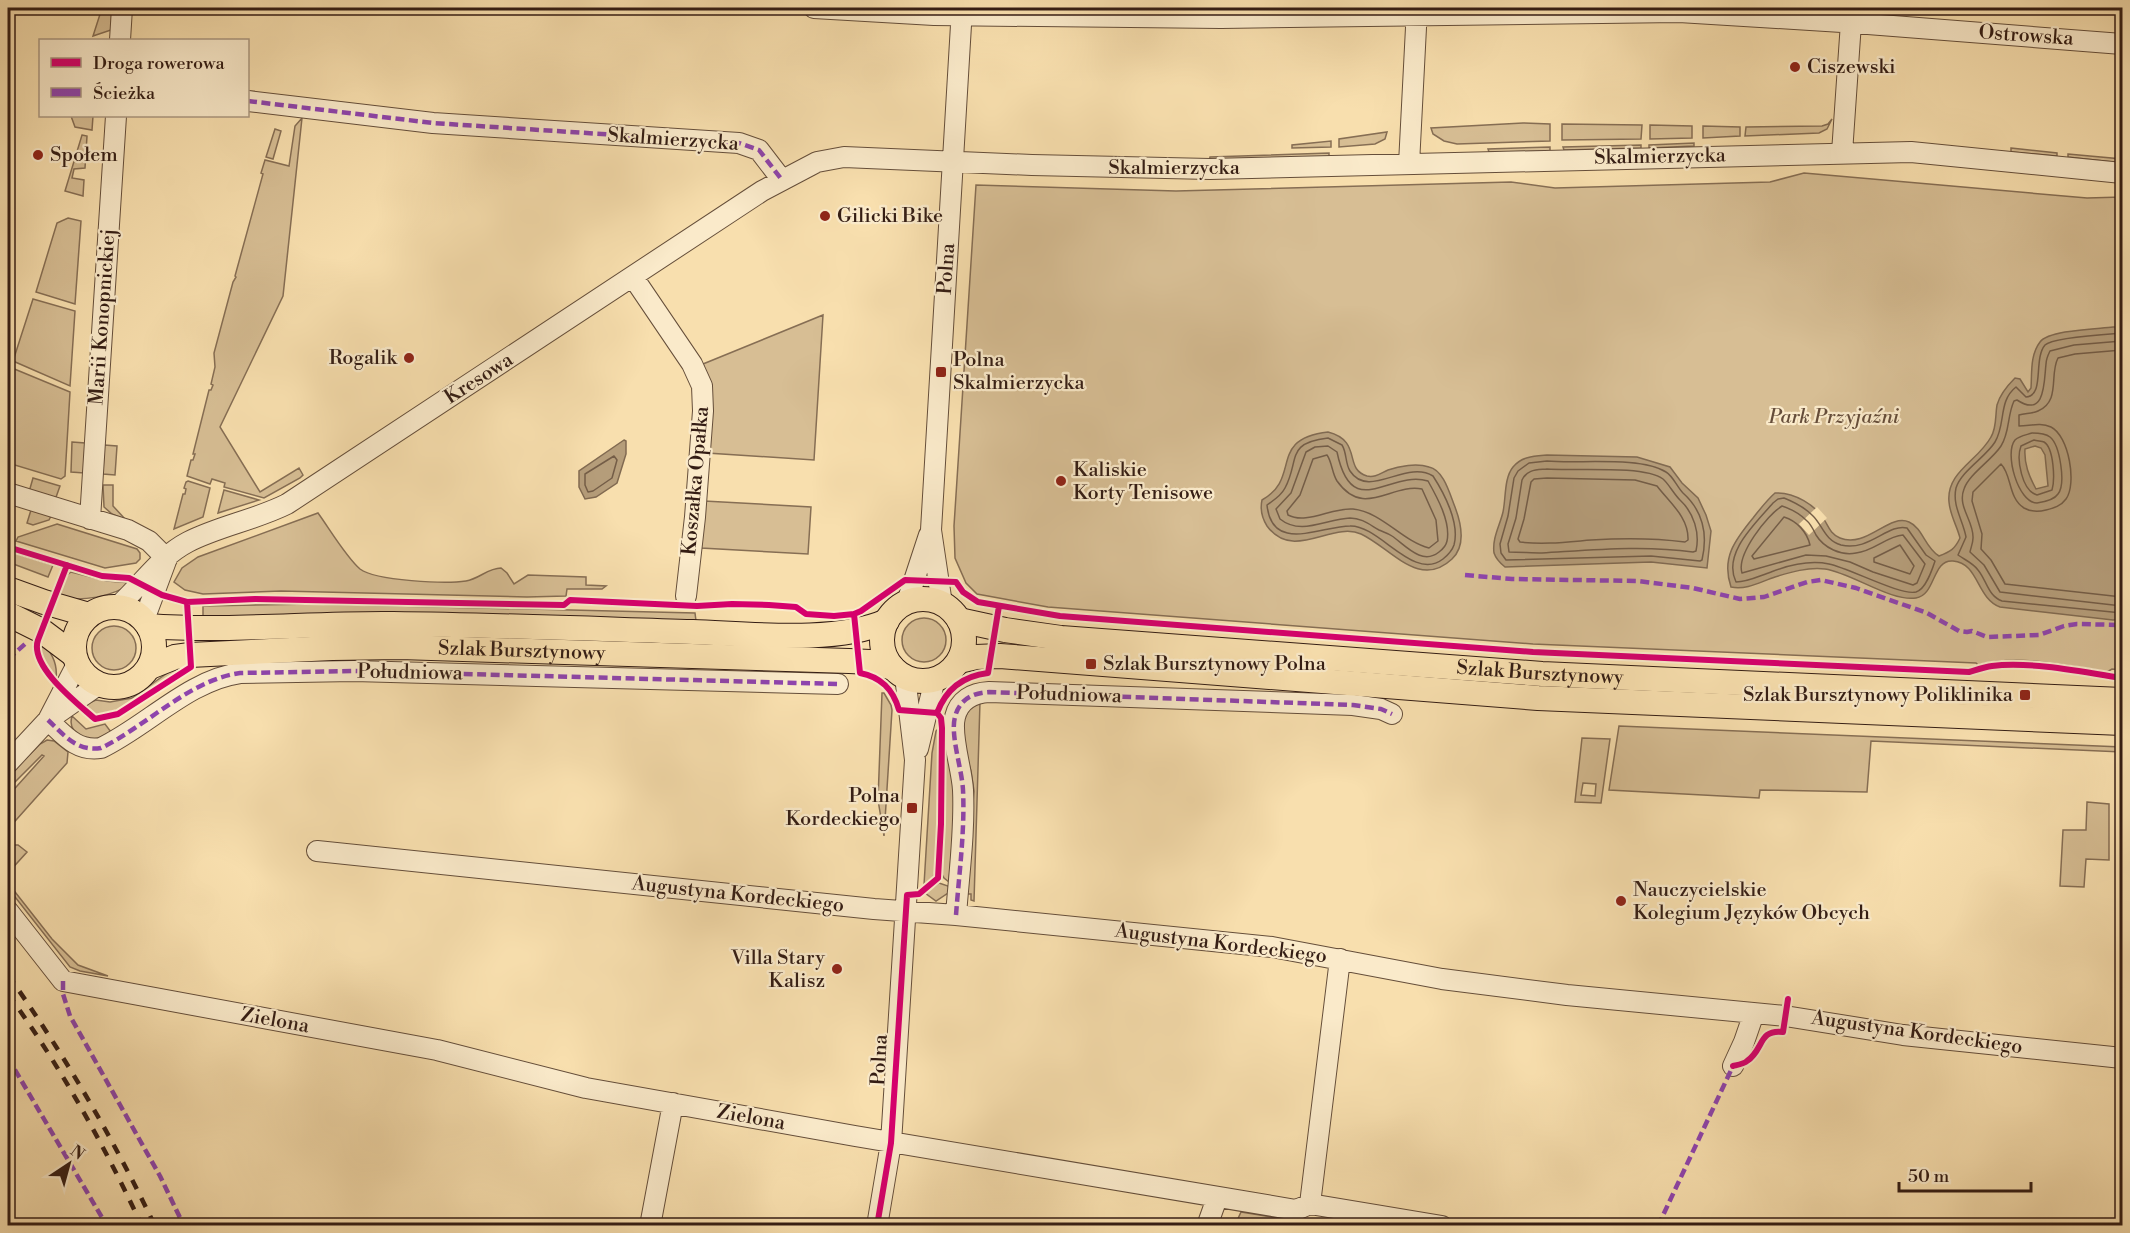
<svg xmlns="http://www.w3.org/2000/svg" width="2130" height="1233" font-family="'Libre Bodoni',serif">
	<style>
		.green { fill: #d7be94; stroke: #866e54; stroke-width: 1.5; fill-rule: evenodd }
		.water { fill: #b59d7a; stroke: #816a51; stroke-width: 1.5; fill-rule: evenodd }
		.pier { fill: #f8dfae }
		.lines { fill: none; stroke-linecap: round; stroke-linejoin: round }
		.shore { stroke: #745d47; stroke-width: 1.5 }
		.minor-casing { stroke: #654e3a; stroke-width: 22 }
		.major-casing { stroke: #341d14; stroke-width: 26 }
		.minor { stroke: #faeaca; stroke-width: 20 }
		.major { stroke: #f8dfae; stroke-width: 24 }
		.rail { stroke: #341d14; stroke-width: 4.5; stroke-dasharray: 10 10; stroke-linecap: butt }
		.quiet { stroke: #8e44ad; stroke-width: 4.5; stroke-dasharray: 9 4.5; stroke-linecap: butt }
		.cycleway-casing { stroke: #faeaca; stroke-width: 10 }
		.cycleway { stroke: #d6006c; stroke-width: 6 }
		.poi-dot { fill: #8f2418; stroke: #faeaca; stroke-width: 2 }
		.labels { text-anchor: middle; dominant-baseline: central; stroke-width: 4.5; stroke-linejoin: round; paint-order: stroke }
		.street-label { font-size: 20px; fill: #341d14; stroke: #faeaca }
		.poi-label { font-size: 20px; fill: #341d14; stroke: #faeaca; text-anchor: start }
		.park-label { font-size: 20px; font-style: italic; fill: #654d3a; stroke: #faeaca }
	</style>
	<rect width="100%" height="100%" fill="#f8dfae"/>
	<filter id="stains"><feTurbulence type="fractalNoise" baseFrequency=".00333" numOctaves="4"/><feColorMatrix values="0 0 0 0 .2 0 0 0 0 .09 0 0 0 0 .02 0 0 0 .5 -.17"/></filter>
	<radialGradient id="worn" r=".72"><stop offset=".6" stop-color="#630" stop-opacity="0"/><stop offset="1" stop-color="#630" stop-opacity=".3"/></radialGradient>
	<!-- green -->
	<path class="green" d="M102 8H112L111 30 93 36Z
		M71 116H93L92 130 75 127Z
		M302 118 283 296 220 427 260 492 299 468 303 475 300 478 264 498 224 487 225 483 212 479 210 484 187 476 191 460H193L195 454H193L209 390H211L213 385 211 384 215 367 214 353 233 282 236 277 235 276 263 174 261 173 265 160 289 166 295 126Z
		M1832 119 1827 129 1819 133 1745 136 1746 127 1822 126 1828 124Z
		M1523 123 1550 124V141L1457 144 1444 141 1433 134 1431 128Z
		M1562 124 1642 125 1641 139 1562 140Z
		M1650 125 1692 126V138L1650 139Z
		M1703 126 1740 127V136L1703 138Z
		M275 129 281 131 273 159 266 157Z
		M1387 132 1385 139 1375 144 1339 147V139Z
		M82 135 87 136 85 168 74 169 72 178 84 180 83 196 65 191Z
		M1331 141V147L1292 148V145Z
		M1694 143V146L1649 148V145Z
		M1641 145V148L1564 150 1563 147Z
		M1550 147V151L1489 152 1488 149Z
		M2011 148 2057 153V156L2011 152Z
		M1329 153V157L1209 161 1210 157Z
		M2068 154 2122 159V163L2068 157Z
		M1804 173 2087 198 2122 197V670L2112 669 2107 672C2067 665 2017 654 1978 665L1976 663 1533 644 1048 607 977 594 966 583 955 558 954 526 976 185 1176 191 1511 182 1555 188 1770 182Z
		M68 218 81 221 75 304 36 292 57 223Z
		M33 299 75 311 70 386 13 361Z
		M823 315 814 460 707 453 709 383 703 364Z
		M12 368 70 392 65 476 61 479 8 463V381Z
		M72 442 85 443 84 473 71 472Z
		M104 445 117 446 115 475 103 474Z
		M33 478 60 486 55 500 29 492Z
		M188 481 210 488 203 517 174 529 183 494H185L186 489 184 488 186 482Z
		M103 485H113V506L126 520 112 514 104 507Z
		M224 490 259 500 218 513Z
		M704 501 811 507 808 554 701 548Z
		M31 510 51 516 49 520 33 525 27 523Z
		M318 513C329 528 346 557 360 569 376 581 446 584 466 581 479 579 488 568 501 568L507 573 514 584 528 575 586 577V585L606 586 602 589H567L566 596 527 597 281 591 203 594 185 590 174 582 182 568 198 557Z
		M57 524 137 549 140 553V559L136 563 105 568 16 541 18 537Z
		M8 551 53 565 48 577 8 562Z
		M71 572 107 581 132 583C112 597 82 602 58 597L67 575Z
		M312 604 695 613 696 621H203V606Z
		M902 640a22 22 0 1 1 44 0a22 22 0 1 1-44 0Z
		M92 648a22 22 0 1 1 44 0a22 22 0 1 1-44 0Z
		M41 642C52 652 58 663 56 679 48 671 38 653 41 642Z
		M188 666 118 710 96 715 84 705 96 700 110 702 132 698 173 669Z
		M882 693H884L891 705 892 710 884 836 878 800Z
		M980 702 974 901 971 900V894H967L968 857 974 791 971 771 963 744V721L969 710Z
		M72 716 86 729 105 724 111 732 99 738 88 740C77 734 68 730 72 716Z
		M1619 726 2122 747V752L1871 741 1867 792 1760 790 1759 798 1609 790Z
		M938 729 939 826 936 871 933 877 924 885 932 753 936 731Z
		M945 738 954 774 955 809 949 882 944 878 941 873Z
		M1582 738 1610 739 1601 803 1575 802ZM1583 783 1596 784 1595 796 1581 795Z
		M47 740 54 741 68 752 67 763 8 829V796L44 756 42 755 8 789V776L40 744Z
		M2087 802 2109 804V860L2086 859 2084 887 2060 886 2063 830H2086Z
		M12 845H18L27 852 8 873V848Z
		M8 883 52 939 78 965 108 976 80 971 70 967 8 888Z
		M939 883 948 886 951 891 936 901 925 893Z
		M1241 1212 1315 1224 1318 1219 1369 1225H1235Z"/>
	<!-- water -->
	<path class="water" d="M2113 327H2122V619L2113 620 2000 607C1976 598 1979 563 1953 561 1932 559 1936 595 1916 598 1891 602 1852 573 1825 569 1808 567 1791 572 1775 577 1760 582 1747 590 1731 587 1721 558 1735 540 1753 518 1760 509 1767 500 1775 493 1794 492 1816 505 1825 521 1829 528 1831 534 1840 538 1866 549 1889 513 1909 522 1923 528 1925 548 1939 556 1950 552 1955 549 1960 538 1957 526 1950 515 1949 502 1946 472 1978 461 1991 437 1997 427 1995 416 1997 405 2000 394 2007 386 2015 378L2020 379 2028 392 2031 388C2032 373 2030 355 2040 342 2049 330 2096 329 2113 327ZM2035 446 2041 448 2045 455 2048 486 2036 489C2029 476 2024 464 2025 449Z
		M1328 432C1363 441 1343 469 1367 476 1375 478 1381 473 1388 470 1399 466 1417 463 1429 467 1444 470 1450 495 1455 507 1461 523 1466 546 1452 559 1419 590 1391 548 1361 534 1332 521 1293 562 1267 526 1262 518 1260 509 1262 500 1302 478 1267 439 1328 432Z
		M624 440 626 441V454L617 483 596 497 585 499 579 487V471Z
		M1547 455 1637 457 1670 467 1682 483 1698 498 1706 515 1711 531 1707 568 1651 562 1505 567C1500 563 1496 559 1494 553 1492 538 1500 525 1503 512 1506 498 1504 478 1513 467 1522 456 1535 456 1547 455Z"/>
	<!-- pier -->
	<path class="pier" d="M1817 507 1827 518 1809 535 1799 524Z"/>
	<g class="lines">
		<!-- shore -->
		<path class="shore" d="M2122 333C2109 334 2053 337 2045 345 2033 359 2045 396 2026 397L2016 387C1998 401 2006 424 1995 442 1986 457 1961 471 1956 488 1952 506 1963 520 1966 537L1958 555C1965 560 1973 563 1978 570 1987 581 1988 596 2002 601L2122 613
			M2122 341 2074 345 2050 351C2048 355 2046 359 2046 364 2044 380 2046 419 2017 400L2014 401C2007 416 2010 432 2001 446 1992 460 1969 474 1964 489 1957 507 1974 521 1973 538 1973 543 1971 547 1970 552L1984 565 2000 592 2122 606
			M2122 350 2075 354 2058 358C2049 375 2061 401 2038 411 2032 414 2025 413 2019 415V426C2030 426 2040 422 2051 427 2069 436 2077 484 2066 499 2061 506 2054 508 2046 510 2038 512 2031 512 2024 508 2008 498 2012 475 2001 464L1973 492 1972 501 1982 534 1981 549 1991 560 2005 584 2122 597
			M2032 433C2038 433 2045 433 2050 437 2060 445 2066 484 2058 494 2054 500 2044 502 2037 503 2018 503 2004 453 2015 440 2019 436 2026 435 2032 433Z
			M1328 438 1342 445C1347 453 1345 463 1350 471 1369 500 1406 459 1433 476 1444 493 1460 523 1454 545 1452 551 1448 555 1443 559 1413 582 1380 525 1350 526 1321 526 1272 554 1267 505 1274 500 1281 496 1285 488 1300 460 1285 443 1328 438Z
			M2034 440C2037 441 2042 441 2044 442 2054 448 2055 480 2052 490L2037 495C2022 491 2016 459 2021 446Z
			M1328 446 1337 452C1352 524 1390 469 1428 481 1437 497 1451 522 1447 541 1446 546 1443 549 1439 552 1422 566 1405 545 1392 536 1388 533 1383 532 1379 530 1370 525 1362 518 1350 518 1326 519 1301 536 1280 519L1276 509 1291 493 1306 452 1315 447Z
			M1327 455C1332 462 1332 473 1337 481 1364 519 1391 483 1422 489L1436 520 1438 541 1429 548C1402 541 1382 512 1353 509 1332 507 1307 525 1288 515L1287 511 1300 495 1313 459Z
			M614 456 617 460 612 478 593 491 588 492 585 485V474Z
			M1547 461C1578 464 1640 456 1666 472 1673 476 1677 487 1683 493 1703 511 1708 534 1702 560L1700 561 1651 556 1506 560 1501 553 1500 544 1508 516 1514 478 1518 471 1529 463Z
			M1547 469C1573 471 1644 465 1663 479 1668 483 1674 494 1680 500 1694 513 1700 533 1696 551L1693 552C1643 545 1593 550 1542 553 1532 553 1520 552 1509 552L1508 544 1516 518 1522 480C1527 469 1537 470 1547 469Z
			M1547 478 1635 480 1657 486C1669 502 1689 517 1688 540L1685 542C1655 538 1622 538 1591 540 1567 542 1543 545 1520 542L1518 539 1524 519 1531 482 1534 479Z
			M1784 498C1794 502 1804 507 1812 515 1823 525 1824 540 1841 545 1869 552 1888 523 1907 528L1926 555 1935 561C1932 570 1926 589 1916 592 1901 596 1849 568 1829 564 1810 560 1789 565 1771 572 1759 576 1748 582 1736 582 1722 553 1756 523 1773 503L1778 499Z
			M1782 506C1791 509 1799 513 1806 520 1811 524 1813 529 1816 535 1824 548 1841 556 1856 553 1874 551 1887 536 1903 535L1925 564 1917 583 1913 585 1873 572 1850 562 1826 556 1806 555 1742 573C1736 555 1767 515 1782 506Z
			M1784 517C1797 521 1807 532 1810 545L1754 559 1752 556Z
			M1900 545 1914 566 1910 574 1874 562V558Z"/>
		<!-- minor casing -->
		<g class="minor-casing">
			<path id="minor" d="M814 8 934 15 1221 18 1679 12 1842 22 2122 44
				M120 40 122 8
				M248 101 433 123 739 143 759 150 782 180
				M1842 153 1852 8
				M1409 164 1417 8
				M633 277 692 364 702 386 703 411 695 517 686 596
				M8 493 128 530 149 541 167 559
				M90 519 116 116
				M907 602 929 535
				M942 604 931 530 962 8
				M117 607C141 586 159 557 188 542 219 526 255 520 287 504L762 191 817 162 844 157 1032 165 1210 169 1911 152 2122 173
				M144 620 166 561
				M48 720C64 735 77 752 101 748 147 726 189 680 240 673L354 671 838 684
				M48 720 77 664
				M918 749 935 679
				M8 763 48 720 98 685
				M317 851 874 909 956 915 1272 947 1442 979 1567 995 1785 1016 1903 1035 2122 1058
				M8 911 63 981 437 1050 586 1088 855 1136 1296 1210 1310 1204 1442 1226
				M956 915C959 874 965 831 963 790 962 769 950 735 955 717 959 700 972 693 989 692L1353 705 1381 709 1392 714
				M1733 1066 1744 1042 1754 1013
				M1310 1204 1340 959
				M650 1226 673 1103
				M877 1226 891 1143 915 760 905 676
				M1207 1226 1217 1198"/>
		</g>
		<!-- major casing -->
		<g class="major-casing">
			<g id="major">
				<path d="M8 589 44 602 89 615"/>
				<circle cx="923" cy="640" r="41"/>
				<circle cx="114" cy="647" r="40"/>
				<path d="M8 614 42 631 74 655"/>
				<path id="s1" d="M959 620 1005 630 1061 638 1542 674 2122 700"/>
				<path d="M148 626C230 632 311 623 393 624 493 625 593 629 693 632 750 634 835 644 887 621"/>
				<path d="M959 661 976 657 1000 656 1538 698 2122 723"/>
				<path id="s2" d="M150 667 175 657 190 655 332 648 400 647 849 661 870 662 893 668"/>
			</g>
		</g>
		<!-- minor -->
		<use href="#minor" class="minor"/>
		<!-- major -->
		<use href="#major" class="major"/>
		<!-- rail -->
		<path class="rail" d="M8 975C64 1054 113 1138 155 1226
			M8 994C61 1067 104 1145 142 1226"/>
		<!-- quiet -->
		<path class="quiet" d="M248 101 433 123 739 143 759 150 782 180
			M1465 575 1512 579 1638 581 1693 588 1740 599 1764 597 1807 582 1821 580 1856 588 1927 613 1959 631 1967 632 1972 631 1987 637 2039 635 2064 626 2077 624 2122 625
			M8 659 25 644
			M48 720C64 735 77 752 101 748 147 726 189 680 240 673L354 671 838 684
			M956 915C959 874 965 831 963 790 962 769 950 735 955 717 959 700 972 693 989 692L1353 705 1381 709 1392 714
			M63 981V994L70 1016 160 1176 184 1226
			M8 1058 107 1226
			M1658 1226 1733 1066"/>
		<!-- cycleway casing -->
		<g class="cycleway-casing">
			<path id="cycleway" d="M8 547 102 576 129 578 162 595 187 602 255 599 564 605 570 600 697 606 732 604 769 605 796 607 806 614 834 616 854 614 861 611 905 580 956 582 963 592 978 602 1060 616 1533 652 1969 672C1976 670 1984 667 1992 666 2029 661 2084 672 2122 678
				M67 565 38 640C29 666 77 703 95 719L118 714 191 667 187 602
				M854 614 860 673C881 677 893 689 899 710L937 713C946 689 963 676 988 673L999 606
				M1733 1066C1737 1065 1744 1064 1747 1061 1764 1050 1758 1029 1783 1032L1788 999
				M877 1226 891 1143 907 895 919 894 938 878 941 824 942 728 941 718 937 713"/>
		</g>
		<!-- cycleway -->
		<use href="#cycleway" class="cycleway"/>
	</g>
	<!-- markers -->
	<g class="poi-dot">
		<circle cx="1795" cy="67" r="6"/>
		<circle cx="38" cy="155" r="6"/>
		<circle cx="825" cy="216" r="6"/>
		<circle cx="409" cy="358" r="6"/>
		<rect x="935" y="366" width="12" height="12" rx="3"/>
		<circle cx="1061" cy="481" r="6"/>
		<rect x="1085" y="658" width="12" height="12" rx="3"/>
		<rect x="2019" y="689" width="12" height="12" rx="3"/>
		<rect x="906" y="802" width="12" height="12" rx="3"/>
		<circle cx="1621" cy="901" r="6"/>
		<circle cx="837" cy="969" r="6"/>
	</g>
	<g class="labels">
		<!-- street labels -->
		<g class="street-label">
			<text transform="translate(2026 36) rotate(4)">Ostrowska</text>
			<text transform="translate(673 140) rotate(4)">Skalmierzycka</text>
			<text transform="translate(1660 157) rotate(-1)">Skalmierzycka</text>
			<text x="1174" y="168">Skalmierzycka</text>
			<text transform="translate(947 269) rotate(-86)">Polna</text>
			<text transform="translate(103 317) rotate(-86)">Marii Konopnickiej</text>
			<text transform="translate(479 379) rotate(-33)">Kresowa</text>
			<text transform="translate(696 481) rotate(-85)">Koszałka Opałka</text>
			<text stroke="none"><textPath href="#s2" startOffset="374">Szlak Bursztynowy</textPath></text>
			<text transform="translate(410 673) rotate(1)">Południowa</text>
			<text stroke="none"><textPath href="#s1" startOffset="584">Szlak Bursztynowy</textPath></text>
			<text transform="translate(1069 695) rotate(2)">Południowa</text>
			<text transform="translate(738 895) rotate(6)">Augustyna Kordeckiego</text>
			<text transform="translate(1221 944) rotate(7)">Augustyna Kordeckiego</text>
			<text transform="translate(275 1021) rotate(10)">Zielona</text>
			<text transform="translate(1917 1033) rotate(8)">Augustyna Kordeckiego</text>
			<text transform="translate(880 1060) rotate(-87)">Polna</text>
			<text transform="translate(751 1118) rotate(10)">Zielona</text>
		</g>
		<!-- poi labels -->
		<g class="poi-label">
			<text x="1807" y="67">Ciszewski</text>
			<text x="50" y="155">Społem</text>
			<text x="837" y="216">Gilicki Bike</text>
			<text x="397" y="358" text-anchor="end">Rogalik</text>
			<text x="953" y="360">Polna<tspan x="953" dy="23">Skalmierzycka</tspan></text>
			<text x="1073" y="470">Kaliskie<tspan x="1073" dy="23">Korty Tenisowe</tspan></text>
			<text x="1103" y="664">Szlak Bursztynowy Polna</text>
			<text x="2013" y="695" text-anchor="end">Szlak Bursztynowy Poliklinika</text>
			<text x="900" y="796" text-anchor="end">Polna<tspan x="900" dy="23">Kordeckiego</tspan></text>
			<text x="1633" y="890">Nauczycielskie<tspan x="1633" dy="23">Kolegium Języków Obcych</tspan></text>
			<text x="825" y="958" text-anchor="end">Villa Stary<tspan x="825" dy="23">Kalisz</tspan></text>
		</g>
		<!-- park labels -->
		<g class="park-label">
			<text x="1834" y="417">Park Przyjaźni</text>
		</g>
	</g>
	<!-- margin -->
	<rect width="2130" height="1233" fill="none" stroke="#f8dfae" stroke-width="30"/>
	<rect x="9" y="9" width="2112" height="1215" fill="none" stroke="#341d14" stroke-width="3"/>
	<rect x="15" y="15" width="2100" height="1203" fill="none" stroke="#341d14" stroke-width="1.5"/>
	<!-- legend -->
	<rect x="39" y="39" width="210" height="78" fill="#faeaca" stroke="#ab9881" stroke-width="1.5"/>
	<rect x="51" y="58" width="30" height="9" fill="#d6006c" stroke="#ab9881" stroke-width="1.5"/>
	<text x="93" y="69" font-size="18" fill="#341d14">Droga rowerowa</text>
	<rect x="51" y="88" width="30" height="9" fill="#8e44ad" stroke="#ab9881" stroke-width="1.5"/>
	<text x="93" y="99" font-size="18" fill="#341d14">Ścieżka</text>
	<!-- north arrow -->
	<g transform="translate(69 1164) rotate(36)" stroke="#faeaca" stroke-width="4.5" paint-order="stroke">
	<path d="M0-4.5L10 22L0 15L-10 22Z" fill="#341d14"/>
	<text y="-9" font-size="16" font-weight="bold" text-anchor="middle" fill="#341d14">N</text>
	</g>
	<!-- scale -->
	<path d="M1899 1182v9h132v-9" fill="none" stroke="#341d14" stroke-width="3"/>
	<text x="1908" y="1182" font-size="18" fill="#341d14" stroke="#faeaca" stroke-width="4.5" paint-order="stroke">50 m</text>
	<rect width="100%" height="100%" filter="url(#stains)"/>
	<rect width="100%" height="100%" fill="url(#worn)"/>
</svg>
